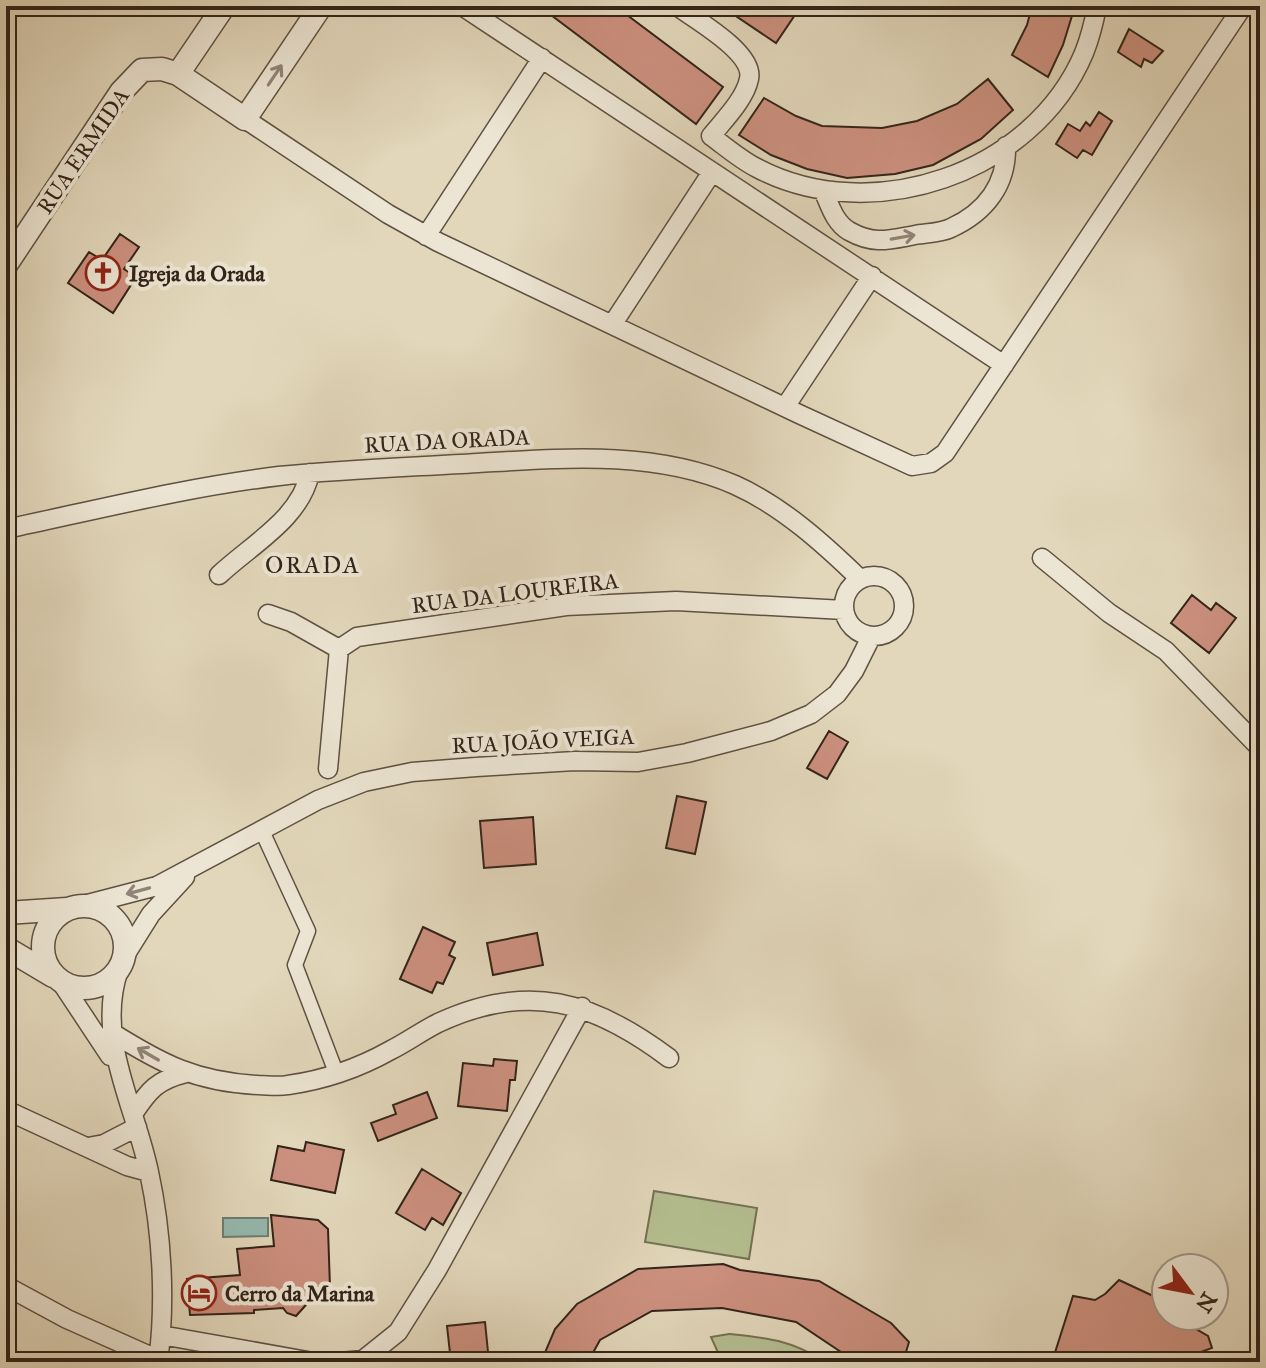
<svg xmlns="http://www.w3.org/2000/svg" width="1266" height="1368" font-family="'IM FELL Great Primer',serif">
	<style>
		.green { fill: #b4be90; stroke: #747154; stroke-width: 2 }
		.water { fill: #95baaf; stroke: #6e7e73; stroke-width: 2 }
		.building { fill: #cc907f; stroke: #332419; stroke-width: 2 }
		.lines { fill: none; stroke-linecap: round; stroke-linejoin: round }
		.pedestrian-casing { stroke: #5f5142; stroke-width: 17 }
		.minor-casing { stroke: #5f5142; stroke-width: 21 }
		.tertiary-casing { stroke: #5f5142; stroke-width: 25 }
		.pedestrian { stroke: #ece5d3; stroke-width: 14 }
		.minor { stroke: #ece5d3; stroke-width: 18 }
		.tertiary { stroke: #ece5d3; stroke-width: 22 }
		.oneway { stroke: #908476 }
		.labels { text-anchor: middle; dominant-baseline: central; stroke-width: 8; stroke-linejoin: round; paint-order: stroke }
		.street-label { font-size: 22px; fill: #332419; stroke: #ece5d3 }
		.poi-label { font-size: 22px; font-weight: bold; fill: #332419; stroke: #ece5d3; text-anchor: start }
		.neighbourhood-label { font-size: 24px; letter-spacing: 2px; fill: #332419; stroke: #ece5d3 }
	</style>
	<rect width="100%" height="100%" fill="#e2d7bb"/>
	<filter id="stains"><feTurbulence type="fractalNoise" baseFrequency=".0025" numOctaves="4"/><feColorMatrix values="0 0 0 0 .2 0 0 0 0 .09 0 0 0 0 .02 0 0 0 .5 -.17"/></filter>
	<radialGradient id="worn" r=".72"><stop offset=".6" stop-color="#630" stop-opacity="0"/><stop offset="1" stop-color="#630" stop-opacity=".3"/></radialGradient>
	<!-- green -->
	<path class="green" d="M654 1191 757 1208 749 1259 645 1242Z
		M729 1334C769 1338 790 1340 826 1362H761L752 1357H720L711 1337Z"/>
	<!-- water -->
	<path class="water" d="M223 1218H268V1236L223 1237Z"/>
	<!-- building -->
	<path class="building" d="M539 6H615L723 87 696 124Z
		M721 6H801L776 43Z
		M1032 6H1075L1063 45 1048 77 1012 55 1027 25Z
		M1129 29 1163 51 1152 63 1144 59 1141 67 1118 52Z
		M988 79 1013 110 981 139 933 165 895 174 847 178 807 169 771 155 739 135 764 98 796 116 822 126 882 128 917 121 957 104Z
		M1099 112 1112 121 1092 155 1083 150 1077 158 1056 144 1068 124 1080 131 1086 122 1090 126Z
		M120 234 139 247 124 269 136 277 113 313 68 283 89 252 102 260Z
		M1192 595 1211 610 1216 603 1236 618 1209 653 1171 623Z
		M829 731 848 742 827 779 807 768Z
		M677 796 706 802 695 854 666 848Z
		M533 817 536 864 484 868 480 821Z
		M423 927 455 942 449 955 455 958 443 984 437 982 432 993 400 979Z
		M537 933 543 965 493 975 487 943Z
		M494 1059 517 1061 515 1080H510L507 1111 458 1106 463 1063 493 1066Z
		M427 1092 437 1118 378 1141 371 1123 396 1114 393 1105Z
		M306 1142 344 1150 335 1193 271 1180 278 1146 304 1151Z
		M422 1169 461 1193 443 1225 432 1218 425 1230 396 1213Z
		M271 1215 318 1220 328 1229 330 1287H314V1296L296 1316 287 1313 283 1308 254 1310V1313L190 1315 187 1279 240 1275 237 1249 274 1246Z
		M723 1264 740 1270 819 1281 891 1323 909 1342 903 1362H856L796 1322 722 1308 652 1311 600 1340 588 1362H541L555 1329 577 1304 638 1269Z
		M1119 1280 1166 1302V1316H1183L1189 1325 1208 1336 1212 1348 1174 1362H1052L1073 1296 1095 1300 1105 1294Z
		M485 1322 489 1362H451L447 1326Z"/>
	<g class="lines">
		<!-- pedestrian casing -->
		<g class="pedestrian-casing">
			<path id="pedestrian" d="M262 831 308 931 295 965 337 1075"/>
		</g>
		<!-- minor casing -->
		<g class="minor-casing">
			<path id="minor" d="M462 6 1004 365
				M677 6C696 20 755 53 749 79 745 99 724 120 711 136 726 147 741 160 757 168 871 228 1033 174 1084 53 1090 38 1094 22 1097 6
				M245 119 388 214 438 242 799 414 912 466 931 463 945 453 1243 6
				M823 190C830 205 834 222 849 231 874 245 888 240 915 235 926 233 941 233 951 228 986 212 1007 184 1006 146
				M426 236 542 58
				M612 325 712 172
				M785 407 872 276
				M6 529C96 510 187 487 279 476 345 469 412 467 478 463 564 458 654 450 735 485 782 506 824 544 860 579
				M1042 558 1109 613 1166 651 1260 748
				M219 575C252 544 300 519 310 473
				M844 606a30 30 0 1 1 60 0a30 30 0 1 1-60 0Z
				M268 614 291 622 339 649
				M328 769 339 649 357 637 566 606 676 601 844 610
				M80 906 157 886 318 800 364 782 412 772 476 767 575 761 638 762 687 753 771 731 811 714 837 694 854 671 871 637
				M124 957 151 914 185 877
				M119 969C95 1039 135 1104 149 1172 162 1232 166 1301 158 1362
				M61 982 110 1056
				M111 1032C162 1064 196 1082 258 1085 267 1085 278 1087 288 1085 324 1080 359 1068 391 1050 407 1042 422 1031 438 1023 528 981 593 1001 669 1058
				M6 1110 127 1166 149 1172
				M133 1114C149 1090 157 1080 186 1073
				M88 1147 104 1144 137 1127
				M6 1286 67 1319 159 1360
				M161 1335 313 1362
				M340 1362 363 1360 398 1332 437 1270 582 1007"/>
		</g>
		<!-- tertiary casing -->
		<g class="tertiary-casing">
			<path id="tertiary" d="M178 74 224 6
				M6 265 121 92 142 70 162 69 178 74 245 119 321 6
				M43 947a41 41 0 1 1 82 0a41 41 0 1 1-82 0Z
				M6 913 67 909
				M6 948 53 976"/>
		</g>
		<!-- pedestrian -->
		<use href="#pedestrian" class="pedestrian"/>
		<!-- minor -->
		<use href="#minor" class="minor"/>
		<!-- tertiary -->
		<use href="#tertiary" class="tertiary"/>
	</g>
	<!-- one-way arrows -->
	<defs><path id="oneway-shaft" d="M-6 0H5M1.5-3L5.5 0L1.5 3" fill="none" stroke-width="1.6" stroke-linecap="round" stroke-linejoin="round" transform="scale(2)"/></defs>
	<g class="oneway">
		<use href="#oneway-shaft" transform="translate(275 75) rotate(-56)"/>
		<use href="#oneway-shaft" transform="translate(903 237) rotate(-10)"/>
		<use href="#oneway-shaft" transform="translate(138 891) rotate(165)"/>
		<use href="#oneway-shaft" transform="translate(148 1054) rotate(-150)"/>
	</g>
	<!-- icons -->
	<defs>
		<g id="church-ring" transform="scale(1.8)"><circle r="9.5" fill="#ece5d3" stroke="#8f2418" stroke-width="1.5"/><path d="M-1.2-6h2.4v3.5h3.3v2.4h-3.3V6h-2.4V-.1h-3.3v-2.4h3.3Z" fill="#8f2418"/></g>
		<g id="hotel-ring" transform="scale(1.8)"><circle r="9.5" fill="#ece5d3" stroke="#8f2418" stroke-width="1.5"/><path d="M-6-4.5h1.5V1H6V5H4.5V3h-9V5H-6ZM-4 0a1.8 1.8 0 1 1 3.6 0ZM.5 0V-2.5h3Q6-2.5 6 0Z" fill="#8f2418"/></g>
	</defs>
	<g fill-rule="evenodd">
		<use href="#church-ring" x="103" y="273"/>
		<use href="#hotel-ring" x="199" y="1293"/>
	</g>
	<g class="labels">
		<!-- street labels -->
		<g class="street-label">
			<text transform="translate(83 151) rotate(-56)">RUA ERMIDA</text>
			<text transform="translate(447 441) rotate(-3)">RUA DA ORADA</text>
			<text transform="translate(515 593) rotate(-7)">RUA DA LOUREIRA</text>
			<text transform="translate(543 741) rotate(-3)">RUA JOÃO VEIGA</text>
		</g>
		<!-- poi labels -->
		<g class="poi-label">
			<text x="129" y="273">Igreja da Orada</text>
			<text x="225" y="1293">Cerro da Marina</text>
		</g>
		<!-- neighbourhood labels -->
		<g class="neighbourhood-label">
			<text x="313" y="565">ORADA</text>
		</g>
	</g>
	<!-- margin -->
	<rect width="1266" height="1368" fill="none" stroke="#e2d7bb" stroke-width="32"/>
	<rect x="8" y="8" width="1250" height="1352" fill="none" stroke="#332419" stroke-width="4"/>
	<rect x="16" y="16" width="1234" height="1336" fill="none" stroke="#332419" stroke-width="2"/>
	<!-- north arrow -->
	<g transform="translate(1190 1292) rotate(122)"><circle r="38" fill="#ece5d3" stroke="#a29889" stroke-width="2"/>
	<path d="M0-6L14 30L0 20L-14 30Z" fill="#8f2418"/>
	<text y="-12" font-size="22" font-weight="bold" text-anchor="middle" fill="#332419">N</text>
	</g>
	<rect width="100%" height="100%" filter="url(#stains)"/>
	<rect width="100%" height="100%" fill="url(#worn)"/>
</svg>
